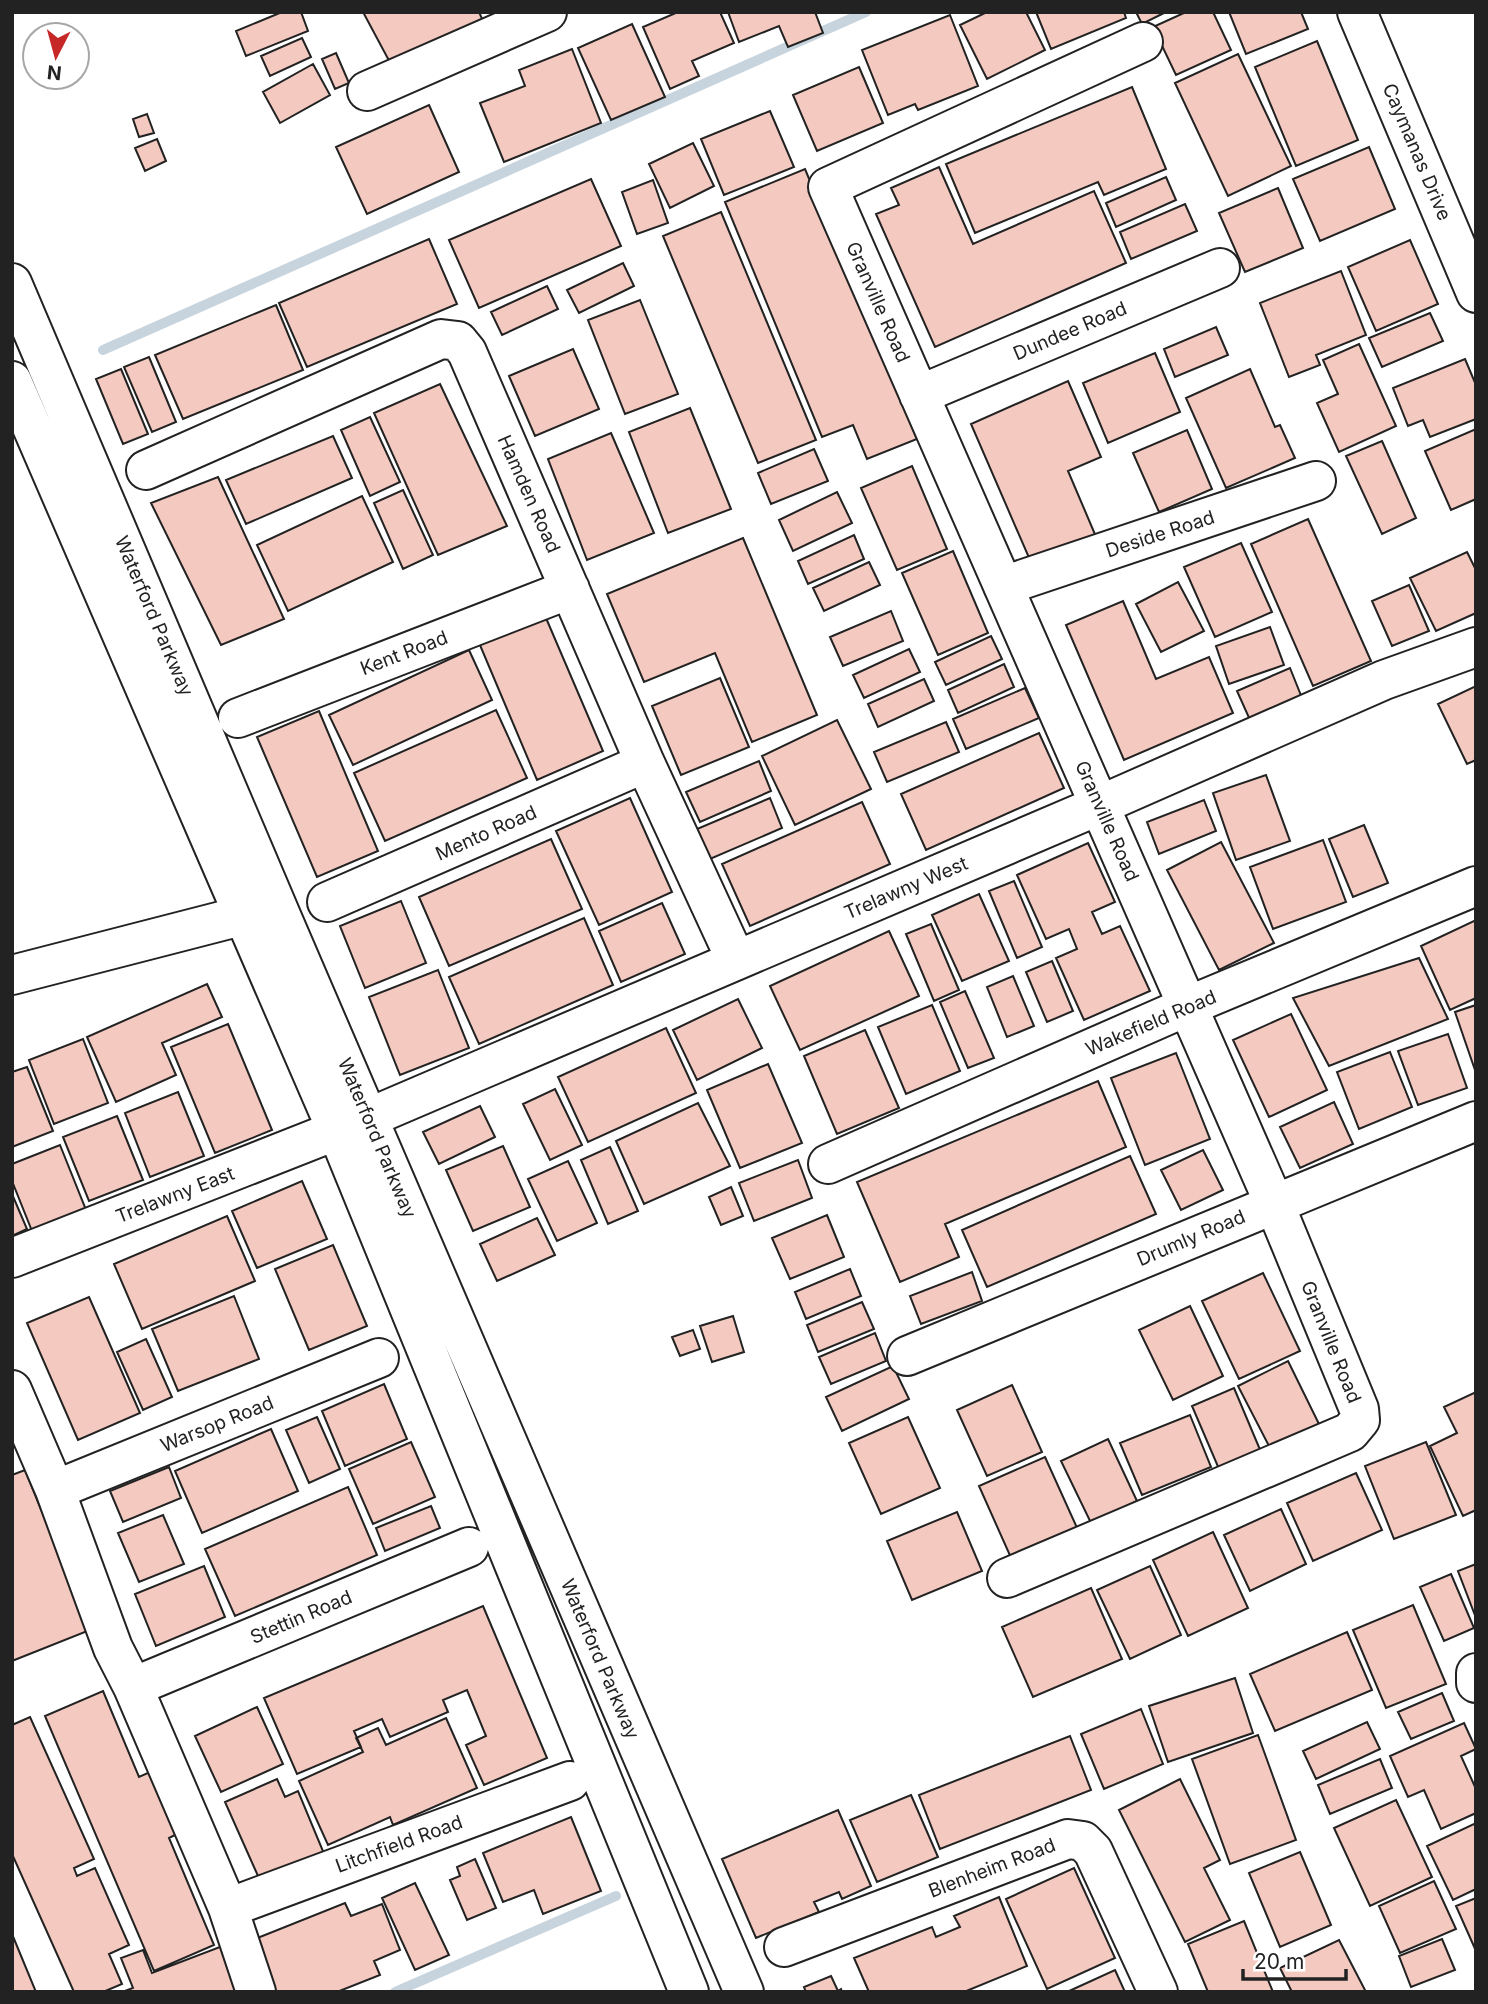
<svg xmlns="http://www.w3.org/2000/svg" width="1488" height="2004" font-family="Inter,sans-serif">
	<style>
		.lines { fill: none; stroke-linecap: round; stroke-linejoin: round }
		.stream { stroke: #c7d3dd; stroke-width: 10 }
		.building { fill: #f3c9c0; stroke: #222; stroke-width: 2 }
		.minor-casing { stroke: #222; stroke-width: 42 }
		.minor { stroke: #fff; stroke-width: 38 }
		.labels { text-anchor: middle; dominant-baseline: central; stroke-width: 5; stroke-linejoin: round; paint-order: stroke }
		.street-label { font-size: 19px; fill: #222; stroke: #fff }
	</style>
	<rect width="100%" height="100%" fill="#fff"/>
	<g class="lines">
		<!-- stream -->
		<path class="stream" d="M103 350 866 12
			M395 1992 616 1896"/>
	</g>
	<!-- building -->
	<path class="building" d="M282 12H301L308 31 246 56 236 31Z
		M363 12H479L484 23 394 70Z
		M678 12H720L734 43 692 61 699 76 670 89 643 27Z
		M728 12H815L823 33 788 47 779 26 739 42Z
		M987 12H1026L1045 50 987 79 960 25Z
		M1036 12H1124L1126 18 1051 49Z
		M1136 12H1166L1142 24Z
		M1186 12H1213L1231 50 1176 75 1153 27Z
		M1229 12H1301L1308 29 1246 54Z
		M950 15 978 86 918 110 915 104 888 115 862 50Z
		M632 24 665 97 611 120 578 48Z
		M302 38 311 57 270 76 261 56Z
		M1317 41 1358 140 1296 166 1255 67Z
		M572 49 601 123 504 162 480 103 525 86 519 70Z
		M336 53 349 83 335 89 322 59Z
		M1238 54 1291 166 1228 196 1175 83Z
		M313 64 330 95 280 123 263 92Z
		M859 67 883 123 817 151 793 95Z
		M1132 87 1166 169 1104 195 1098 182 975 233 946 164Z
		M429 105 459 172 367 214 336 147Z
		M770 111 794 167 724 195 701 139Z
		M147 114 154 133 139 137 133 119Z
		M157 139 166 161 145 171 135 148Z
		M693 143 714 186 670 208 649 164Z
		M1369 147 1395 209 1320 241 1293 179Z
		M939 167 973 244 1094 191 1126 263 935 347 876 214 899 205 891 188Z
		M805 169 917 439 867 459 853 425 822 437 725 202Z
		M1166 177 1176 200 1116 227 1106 203Z
		M591 179 621 246 479 308 449 240Z
		M653 180 668 223 637 234 622 192Z
		M1278 188 1303 248 1245 272 1219 213Z
		M1185 204 1197 231 1131 259 1120 232Z
		M721 212 816 440 758 463 663 236Z
		M429 239 457 304 307 367 279 303Z
		M1410 240 1438 304 1376 331 1348 267Z
		M623 263 634 286 579 313 567 290Z
		M1341 271 1366 335 1316 355 1320 365 1289 377 1260 303Z
		M547 286 558 309 502 335 491 312Z
		M640 300 678 394 625 414 588 320Z
		M276 305 303 370 183 419 155 355Z
		M1430 313 1443 341 1382 367 1369 338Z
		M1216 327 1228 355 1175 377 1164 349Z
		M1359 344 1396 426 1339 452 1317 403 1338 394 1323 360Z
		M573 349 599 409 535 436 509 376Z
		M1155 353 1180 412 1108 443 1083 383Z
		M149 357 176 422 152 432 124 367Z
		M1465 359 1476 385V419L1430 437 1423 420 1408 426 1393 388Z
		M121 369 148 434 123 444 96 379Z
		M1250 369 1275 427 1280 425 1295 458 1226 488 1186 398Z
		M1068 381 1101 457 1068 471 1097 539 1033 567 971 424Z
		M440 384 507 526 438 555 374 413Z
		M690 408 731 509 668 533 629 432Z
		M370 417 400 482 370 496 341 430Z
		M1476 429V499L1451 510 1425 451Z
		M1187 430 1212 489 1159 512 1133 453Z
		M611 433 654 533 587 560 548 459Z
		M333 436 352 478 246 524 226 480Z
		M1382 441 1416 518 1382 534 1346 456Z
		M814 449 828 481 771 504 758 473Z
		M912 466 947 549 897 570 861 488Z
		M218 477 284 619 221 645 151 503Z
		M403 490 433 555 403 569 374 503Z
		M837 492 852 523 793 551 779 520Z
		M362 496 393 562 288 611 257 545Z
		M1308 519 1371 661 1313 686 1251 544Z
		M854 535 864 559 808 584 798 561Z
		M743 538 817 715 752 742 715 653 644 682 607 594Z
		M1241 543 1272 612 1215 637 1184 567Z
		M953 551 988 633 938 655 902 573Z
		M1467 552 1476 570V613L1436 631 1410 578Z
		M869 562 880 585 824 611 813 588Z
		M1178 582 1204 631 1161 652 1136 604Z
		M1409 585 1429 631 1392 646 1372 601Z
		M1123 601 1156 679 1209 657 1233 713 1124 760 1066 625Z
		M543 611 603 751 537 780 477 638Z
		M891 611 903 641 843 666 830 637Z
		M1270 627 1284 665 1229 684 1216 646Z
		M991 636 1002 659 946 685 935 662Z
		M909 649 920 672 864 698 853 675Z
		M469 650 492 700 353 765 329 715Z
		M1004 664 1014 687 958 713 948 690Z
		M1290 668 1302 698 1250 720 1237 691Z
		M720 678 749 747 681 775 652 706Z
		M924 679 934 701 878 727 868 704Z
		M1476 686V760L1467 764 1438 704Z
		M1025 688 1039 718 966 749 953 719Z
		M496 710 527 778 385 841 354 773Z
		M319 711 378 851 317 877 257 737Z
		M837 720 871 789 795 825 762 756Z
		M946 722 959 752 887 782 874 752Z
		M1039 733 1064 788 926 850 901 794Z
		M759 761 771 791 700 822 686 792Z
		M1266 775 1290 841 1236 860 1213 793Z
		M630 798 672 892 599 925 556 831Z
		M770 798 782 828 710 859 697 829Z
		M1204 800 1216 831 1159 854 1147 822Z
		M862 802 890 864 750 926 722 864Z
		M1364 825 1388 883 1353 897 1329 839Z
		M551 839 582 909 449 966 419 897Z
		M1323 840 1346 902 1273 929 1250 867Z
		M1221 842 1274 943 1219 970 1167 870Z
		M1088 843 1115 902 1092 912 1102 934 1120 926 1150 991 1084 1020 1056 958 1077 949 1069 929 1046 939 1017 875Z
		M1014 881 1042 947 1017 958 989 891Z
		M979 894 1009 961 962 981 932 915Z
		M401 901 426 963 365 988 340 926Z
		M662 903 685 954 621 982 599 931Z
		M584 918 613 985 479 1044 449 977Z
		M1476 920V998L1450 1010 1421 946Z
		M931 924 959 990 934 1001 906 934Z
		M889 931 919 996 800 1050 770 986Z
		M1419 958 1448 1019 1329 1066 1293 998Z
		M1052 961 1073 1011 1047 1022 1026 972Z
		M438 970 469 1048 400 1075 369 997Z
		M1013 976 1034 1026 1007 1037 987 987Z
		M207 984 222 1017 162 1043 176 1075 116 1102 87 1037Z
		M965 991 994 1058 968 1068 940 1002Z
		M738 999 762 1048 697 1080 673 1030Z
		M932 1005 960 1071 906 1094 878 1027Z
		M1476 1005V1073L1455 1012Z
		M1291 1014 1327 1090 1269 1117 1233 1040Z
		M228 1024 272 1130 215 1153 171 1047Z
		M666 1028 696 1093 588 1142 558 1077Z
		M865 1030 899 1108 837 1134 804 1056Z
		M1448 1034 1467 1088 1418 1105 1398 1051Z
		M83 1039 108 1103 54 1124 29 1060Z
		M1390 1052 1412 1107 1359 1129 1337 1072Z
		M1176 1053 1210 1139 1145 1165 1111 1078Z
		M768 1064 802 1143 740 1168 707 1090Z
		M27 1067 53 1131 12 1147V1072Z
		M1098 1081 1126 1147 945 1224 959 1257 900 1282 857 1182Z
		M555 1089 582 1145 550 1160 523 1104Z
		M178 1092 204 1156 150 1177 125 1113Z
		M1334 1102 1353 1144 1300 1168 1280 1127Z
		M698 1103 730 1166 644 1204 616 1141Z
		M480 1106 495 1137 439 1164 423 1132Z
		M117 1116 143 1180 89 1201 63 1137Z
		M60 1145 86 1210 32 1231 12 1181V1164Z
		M503 1146 530 1207 473 1231 446 1170Z
		M610 1147 638 1211 608 1224 581 1160Z
		M1203 1150 1223 1190 1181 1210 1161 1170Z
		M1130 1156 1156 1214 987 1287 962 1230Z
		M798 1160 812 1198 754 1221 739 1183Z
		M568 1161 597 1223 557 1241 528 1179Z
		M302 1181 327 1239 257 1268 232 1211Z
		M731 1187 743 1216 721 1225 709 1197Z
		M12 1194 27 1229 12 1236Z
		M827 1215 844 1257 790 1279 772 1238Z
		M227 1216 255 1281 142 1329 114 1264Z
		M537 1218 555 1255 497 1281 480 1244Z
		M333 1245 367 1326 309 1350 275 1269Z
		M850 1269 861 1296 806 1319 795 1292Z
		M972 1272 982 1301 921 1324 910 1296Z
		M1263 1273 1300 1351 1239 1379 1202 1301Z
		M234 1296 259 1359 178 1391 152 1329Z
		M89 1297 140 1413 78 1440 27 1323Z
		M862 1302 874 1329 818 1352 807 1325Z
		M1190 1306 1223 1376 1173 1400 1139 1330Z
		M733 1316 744 1352 712 1362 700 1326Z
		M693 1330 700 1349 680 1356 672 1337Z
		M875 1333 886 1361 831 1384 819 1357Z
		M146 1339 172 1397 143 1410 117 1352Z
		M1288 1361 1319 1424 1270 1448 1238 1386Z
		M893 1366 909 1399 842 1431 826 1397Z
		M384 1384 407 1439 345 1466 322 1411Z
		M1012 1385 1042 1452 987 1476 957 1410Z
		M1234 1388 1261 1452 1219 1469 1192 1406Z
		M1476 1392V1510L1463 1516 1430 1446 1457 1433 1444 1407Z
		M1190 1415 1211 1467 1142 1495 1120 1443Z
		M317 1417 340 1469 309 1483 286 1430Z
		M908 1417 940 1488 881 1514 849 1443Z
		M271 1429 298 1491 202 1533 175 1471Z
		M1108 1439 1137 1501 1091 1523 1061 1461Z
		M411 1442 435 1497 373 1524 349 1469Z
		M1426 1442 1456 1515 1394 1539 1365 1466Z
		M1045 1457 1078 1530 1012 1560 979 1486Z
		M169 1467 181 1498 123 1522 110 1491Z
		M25 1470 90 1630 12 1661V1475Z
		M1356 1473 1382 1530 1313 1561 1287 1503Z
		M348 1487 377 1555 235 1616 205 1549Z
		M431 1506 440 1528 385 1551 376 1528Z
		M1281 1509 1306 1564 1250 1591 1224 1535Z
		M957 1512 982 1571 912 1600 887 1541Z
		M163 1515 184 1564 139 1582 118 1533Z
		M1213 1532 1248 1608 1188 1636 1153 1560Z
		M1476 1564V1618L1458 1571Z
		M204 1566 225 1617 156 1646 135 1594Z
		M1150 1566 1181 1635 1130 1659 1097 1590Z
		M1451 1574 1474 1628 1444 1641 1420 1587Z
		M1091 1588 1122 1659 1033 1697 1002 1627Z
		M1413 1605 1446 1684 1386 1708 1353 1630Z
		M483 1606 547 1758 484 1785 466 1745 486 1736 467 1690 443 1700 448 1712 390 1737 382 1719 354 1731 361 1747 297 1774 264 1698Z
		M1347 1632 1372 1690 1275 1731 1250 1674Z
		M1235 1678 1253 1733 1168 1762 1149 1706Z
		M103 1691 139 1777 150 1772 177 1834 169 1838 214 1945 154 1971 45 1716Z
		M1442 1693 1454 1721 1411 1739 1398 1712Z
		M257 1707 283 1764 221 1792 195 1736Z
		M1141 1709 1163 1764 1104 1789 1081 1734Z
		M30 1717 94 1859 74 1868 77 1876 95 1868 129 1945 109 1954 122 1984 103 1992H74L12 1854V1725Z
		M446 1718 477 1788 393 1825 390 1817 328 1845 299 1781 363 1752 356 1738 378 1728 386 1745Z
		M1367 1722 1380 1749 1316 1779 1303 1751Z
		M1464 1723 1476 1749 1461 1756 1476 1789V1813L1441 1829 1424 1790 1408 1797 1390 1756Z
		M1258 1735 1296 1840 1230 1864 1192 1759Z
		M1070 1736 1091 1790 940 1849 919 1795Z
		M1380 1759 1392 1788 1330 1814 1318 1785Z
		M277 1779 285 1797 298 1791 325 1856 262 1885 225 1802Z
		M1180 1779 1220 1860 1204 1868 1230 1920 1185 1942 1119 1810Z
		M911 1795 938 1857 877 1882 850 1820Z
		M1396 1800 1432 1877 1370 1906 1334 1828Z
		M838 1810 871 1886 842 1899 839 1892 814 1902 819 1912 756 1938 722 1859Z
		M571 1817 601 1891 543 1914 534 1890 503 1902 483 1853Z
		M1476 1823V1889L1453 1900 1427 1846Z
		M1300 1852 1331 1925 1280 1947 1249 1873Z
		M475 1859 496 1908 467 1920 450 1880 460 1876 457 1867Z
		M1074 1868 1115 1958 1047 1989 1006 1899Z
		M1434 1881 1456 1929 1400 1953 1379 1906Z
		M415 1883 449 1955 415 1970 382 1898Z
		M999 1897 1027 1966 964 1992H869L854 1958 932 1927 936 1937 960 1927 954 1916Z
		M1476 1898V1951L1456 1906Z
		M345 1903 351 1916 382 1904 400 1950 374 1961 380 1975 337 1992H265L245 1943Z
		M1244 1921 1273 1992H1208L1188 1944Z
		M12 1934 36 1992H12Z
		M1442 1939 1455 1970 1411 1987 1399 1956Z
		M1339 1940 1366 1992H1292L1280 1968Z
		M225 1945 243 1992H122L133 1988 121 1958 143 1950 152 1973Z
		M1115 1970 1125 1992H1067Z
		M831 1976 838 1991 841 1989 842 1992H806L804 1987Z"/>
	<g class="lines">
		<!-- minor casing -->
		<g class="minor-casing">
			<path id="minor" d="M1357 12 1476 293
				M367 91 547 12
				M12 283 282 918 744 1992
				M12 381 337 1131 689 1992
				M919 395 1220 268
				M146 470 441 339 458 341 467 352 645 763 736 960
				M1003 586 1316 481
				M238 718 570 589
				M327 902 645 763
				M12 975 245 915
				M828 1164 1188 1006 1476 886
				M12 1258 368 1118 1100 805 1384 680 1476 647
				M907 1356 1476 1121
				M12 1390 55 1490 113 1648 133 1687 228 1908 256 1992
				M55 1490 379 1358
				M1007 1578 1350 1432 1360 1420 1359 1409 1274 1203 828 187 1143 42
				M1476 1673V1683
				M133 1687 469 1547
				M228 1908 570 1781
				M784 1947 1068 1839 1083 1841 1093 1851 1158 1992"/>
		</g>
		<!-- minor -->
		<use href="#minor" class="minor"/>
	</g>
	<g class="labels">
		<!-- street labels -->
		<g class="street-label">
			<text transform="translate(1417 152) rotate(67)">Caymanas Drive</text>
			<text transform="translate(878 302) rotate(66)">Granville Road</text>
			<text transform="translate(1070 331) rotate(-23)">Dundee Road</text>
			<text transform="translate(529 494) rotate(66)">Hamden Road</text>
			<text transform="translate(1160 534) rotate(-18)">Deside Road</text>
			<text transform="translate(154 616) rotate(67)">Waterford Parkway</text>
			<text transform="translate(404 653) rotate(-21)">Kent Road</text>
			<text transform="translate(1107 821) rotate(66)">Granville Road</text>
			<text transform="translate(486 833) rotate(-24)">Mento Road</text>
			<text transform="translate(906 888) rotate(-23)">Trelawny West</text>
			<text transform="translate(1151 1023) rotate(-23)">Wakefield Road</text>
			<text transform="translate(377 1138) rotate(67)">Waterford Parkway</text>
			<text transform="translate(175 1195) rotate(-21)">Trelawny East</text>
			<text transform="translate(1191 1238) rotate(-23)">Drumly Road</text>
			<text transform="translate(1331 1342) rotate(68)">Granville Road</text>
			<text transform="translate(217 1424) rotate(-22)">Warsop Road</text>
			<text transform="translate(301 1617) rotate(-23)">Stettin Road</text>
			<text transform="translate(600 1659) rotate(67)">Waterford Parkway</text>
			<text transform="translate(399 1844) rotate(-20)">Litchfield Road</text>
			<text transform="translate(992 1868) rotate(-21)">Blenheim Road</text>
		</g>
	</g>
	<!-- border -->
	<rect width="1488" height="2004" fill="none" stroke="#222222" stroke-width="28"/>
	<!-- north arrow -->
	<g transform="translate(56 56) rotate(186)"><circle r="33" fill="#ffffff" stroke="#a7a7a7" stroke-width="2"/>
	<path d="M0-5L12 26L0 18L-12 26Z" fill="#c62828"/>
	<text y="-10" font-size="19" font-weight="bold" text-anchor="middle" fill="#222222">N</text>
	</g>
	<!-- scale -->
	<path d="M1243 1969v10h103v-10" fill="none" stroke="#222222" stroke-width="3.5"/>
	<text x="1254" y="1969" font-size="21" fill="#222222" stroke="#ffffff" stroke-width="5" paint-order="stroke">20 m</text>
</svg>
